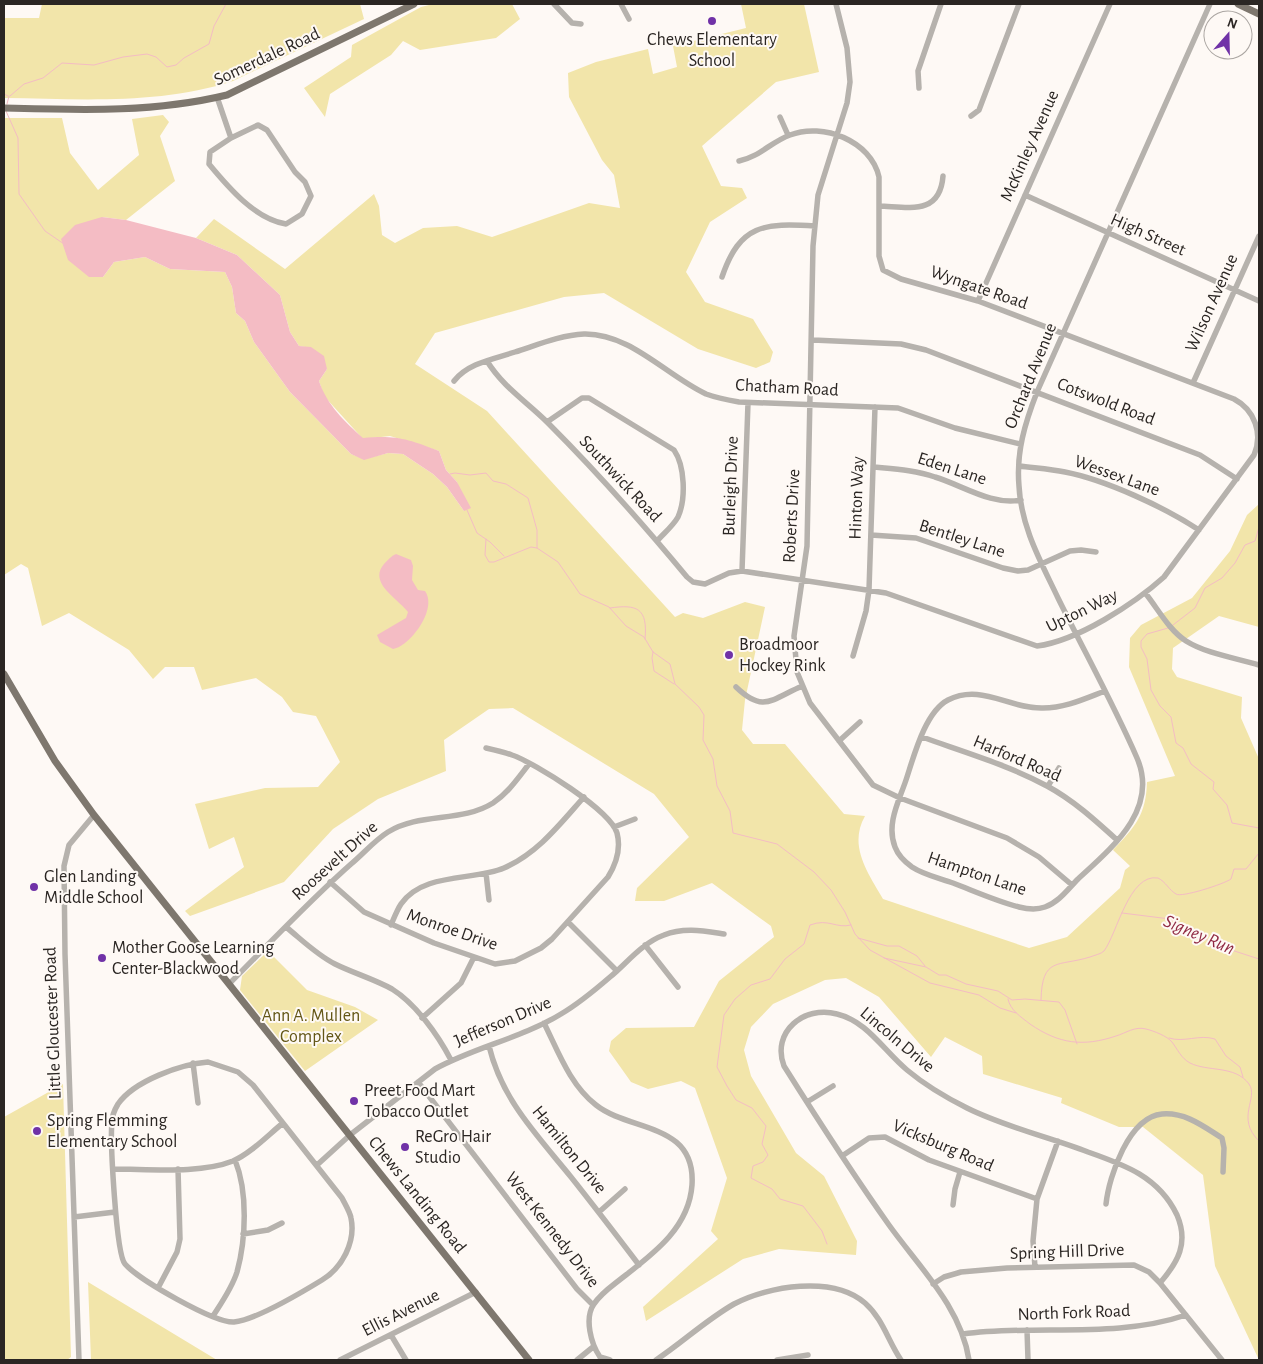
<svg xmlns="http://www.w3.org/2000/svg" width="1263" height="1364" font-family="'Alegreya Sans',sans-serif">
	<style>
		.green { fill: #f2e5aa }
		.water { fill: #f4bcc4 }
		.lines { fill: none; stroke-linecap: round; stroke-linejoin: round }
		.stream { stroke: #f4bcc4; stroke-width: 1 }
		.minor { stroke: #b6b2ad; stroke-width: 5.5 }
		.major { stroke: #7e776e; stroke-width: 7 }
		.poi-dot { fill: #7032a7; stroke: #fef9f5; stroke-width: 2 }
		.labels { text-anchor: middle; dominant-baseline: central; stroke-width: 4; stroke-linejoin: round; paint-order: stroke }
		.poi-label { font-size: 18px; fill: #2b2623; stroke: #fef9f5; text-anchor: start }
		.street-label { font-size: 18px; fill: #2b2623; stroke: #fef9f5 }
		.park-label { font-size: 18px; fill: #635616; stroke: #fef9f5 }
		.water-label { font-size: 19px; font-style: italic; fill: #912b44; stroke: #fef9f5 }
	</style>
	<rect width="100%" height="100%" fill="#fef9f5"/>
	<!-- green -->
	<path class="green" d="M42 4H360L364 19 233 81C160 105 80 99 4 98V18H39Z
		M433 4H512L520 19 496 38 420 50 403 41 391 55 330 94 325 117 304 88 351 57 352 45 421 7Z
		M741 4H804L819 72 776 82 702 146 721 186 742 188 747 198 710 222 686 272 705 302 753 319 773 352 770 362 756 368 698 349 604 293 564 297 435 333 415 364 487 411 675 617 683 613 703 618 745 602 765 607 745 700 742 730 753 744H785L844 814 865 816C848 846 868 873 883 899L1029 948 1067 937 1120 888 1125 870 1130 866 1113 850C1135 827 1146 815 1147 782L1175 776 1129 667 1130 638 1141 625 1192 598 1230 551 1247 515 1259 504V627L1219 616 1173 648 1172 669 1177 677 1242 697 1241 718 1259 759V1360L1215 1266 1203 1175 1143 1127H1119L1061 1103 1062 1098 983 1074 982 1056 945 1037 931 1057 879 997 846 978 825 980 773 1004 751 1027 744 1050 751 1076 796 1153 824 1176 857 1241 856 1255 779 1249 743 1259 646 1321 643 1307 718 1239 711 1231 727 1178 695 1088 681 1081 648 1089 631 1082 609 1051 611 1041 626 1028 694 1027 719 981 774 937 771 926 712 883 664 901H635L637 888 689 837 654 794 513 708 489 709 444 740 446 771 378 799 333 829 284 882 190 916 185 911 244 867 234 837 209 849 195 804 265 788 318 787 340 762 316 716 293 712 282 697 256 678 202 690 194 667H165L153 679 129 650 69 613 42 626 28 568 21 564 4 575V118H62L70 153 98 190 139 155 132 119 163 115 169 122 160 136 175 181 126 220 102 217 103 277 114 262 145 257 170 269 225 272 232 287 236 313 245 321 254 342 290 392 351 454 364 459 388 453 403 454 433 474 447 487 464 511 457 482 446 470 439 451 390 436 363 439 324 396 319 381 327 369 311 348 299 346 290 332 280 295 237 255 196 238 214 219 285 269 374 194 379 206 382 235 395 243 423 228 457 226 492 237 589 203 620 208 614 175 602 160 569 97 568 73 596 62 648 49 653 74 677 67 673 46 746 28Z
		M268 951 307 990 355 1007 378 1020 305 1071 240 990 242 976Z
		M63 1084 71 1357 67 1360H4V1117Z
		M88 1282 217 1360H91Z"/>
	<!-- water -->
	<path class="water" d="M102 217 126 220 196 238 237 255 280 295 290 332 299 346 311 347 324 356 327 369 319 381C327 405 345 422 363 438 396 435 408 439 439 451L446 470 457 482 471 508 464 511 447 487 433 474 403 454 388 453 364 460 351 454 290 392 254 342 245 321 236 313 232 287 225 272 170 269 145 257 114 262 103 277H89L68 260 61 239 75 225Z
		M396 554 411 560 413 566 412 580 418 590 425 591C438 609 410 646 393 649L380 642 377 635 406 618 408 612C397 598 368 583 384 564 388 560 391 556 396 554Z"/>
	<g class="lines">
		<!-- stream -->
		<path class="stream" d="M4 94 8 96
			M10 96 24 84 43 78 62 63 94 65 123 57 147 54 156 57 167 67 176 65 184 58 209 44 214 26 226 4
			M7 104 9 96
			M6 111 18 138 19 194 45 231 64 244
			M450 474 455 473 470 475 486 473 493 481 506 484 528 498 537 530V548
			M467 510 477 533 490 542 504 556
			M486 539 485 555 489 562H494L531 547 537 548 558 562 580 594 609 607 626 626 644 637 653 652 670 664 675 684 699 707 704 715 703 740 713 759 717 786 730 811 733 833 777 844 814 872 831 890 845 912 855 934 870 950 930 983 979 995 1000 1008 1016 1013
			M610 608C637 604 648 608 645 639
			M1173 625 1195 608 1205 588 1222 578 1235 563 1245 545 1255 541 1259 527
			M1168 628 1147 634 1141 641V647L1147 659 1151 690 1160 706 1171 717 1176 743 1183 748 1191 764 1214 782 1213 789 1227 805 1232 823 1259 828
			M653 652 652 658 654 671 674 684
			M1122 913 1170 919 1216 945 1259 959
			M858 938 887 946H899L917 956 925 966
			M884 958 926 967 939 975H946L966 984 998 991 1012 1000 1025 999 1059 1002 1065 1010 1077 1044
			M1008 999C1010 1010 1021 1017 1030 1024 1059 1044 1083 1047 1116 1036 1126 1033 1135 1026 1146 1029 1154 1031 1167 1036 1172 1042 1178 1050 1181 1058 1190 1063 1208 1072 1235 1065 1249 1084 1259 1098 1235 1118 1259 1141
			M1041 1000C1042 956 1058 967 1090 957 1095 955 1101 954 1104 951 1117 934 1129 873 1158 878 1166 882 1169 890 1176 894 1181 898 1224 884 1231 879L1234 869H1246L1259 853
			M1169 1038C1184 1043 1199 1034 1215 1039L1226 1056 1240 1067 1243 1077
			M827 1244 822 1231 803 1206 780 1199 772 1189 751 1178 753 1166 763 1162 768 1155 762 1144 766 1126 752 1108 736 1100 727 1086 717 1067 724 1015 735 999 751 985 770 979 785 959 804 944 810 925C829 918 836 929 851 925"/>
		<!-- minor -->
		<path class="minor" d="M554 4 572 23 581 24
			M621 4 629 19
			M836 4 847 48 850 82 847 103 818 195 813 246 807 546 794 636 797 672 810 703 873 785 900 798 1007 838 1039 857 1072 885
			M919 88 918 71 941 4
			M217 97 231 138
			M971 116 979 110 1019 4
			M780 117 788 135
			M258 125 267 130 295 172 305 182 311 196 302 214 286 224C255 219 228 187 209 164L210 152 231 138Z
			M1025 195 1259 301
			M879 206C908 207 940 216 943 176
			M722 277C740 224 764 223 815 226
			M978 301 1110 4
			M813 340 901 344 926 350 1200 455 1237 479
			M487 361C503 387 527 402 548 423 597 472 643 524 687 577L693 582 705 584 729 573 742 571 886 593 1037 646C1077 641 1134 604 1164 577L1254 455C1263 434 1255 410 1234 399L978 301 901 279 883 270 879 256V177C871 141 823 122 790 135 771 142 759 157 739 161
			M454 381C468 363 494 359 515 352 537 345 561 335 584 334 630 333 667 376 706 394 717 398 728 400 739 402L898 408 955 428 1020 444
			M1193 383 1259 236
			M547 422 582 398H589L674 450C685 466 686 499 678 517 673 526 664 533 657 541
			M1019 466C1034 468 1050 469 1065 472 1106 480 1164 507 1199 530
			M873 467C894 469 915 470 935 477 962 485 992 506 1021 500
			M871 535 916 538 1003 568 1018 571 1028 570 1070 551 1081 550 1096 552
			M742 571 748 403
			M1146 594C1158 609 1169 630 1186 641 1207 654 1236 658 1259 665
			M853 656 866 611 869 590 875 407
			M736 687C763 713 771 700 802 686
			M1105 691C1084 699 1065 708 1043 708 1009 709 981 683 948 700 925 712 914 756 906 780 899 801 886 824 895 847 898 855 905 862 912 867 924 875 939 878 953 883 974 891 996 901 1019 907 1027 909 1037 910 1045 907 1059 902 1068 889 1078 879 1113 847 1159 809 1137 758 1113 703 1084 651 1058 598 1041 562 1021 527 1019 486 1016 452 1025 423 1037 392L1210 4
			M922 737C964 752 1008 765 1047 786 1073 800 1095 820 1117 840
			M839 741 860 722
			M1048 786 1059 768
			M614 827 635 819
			M486 873 489 900
			M330 882 364 912 434 943 495 964 515 961 541 948 552 939 608 877C616 864 621 848 617 833 610 810 535 763 512 755 504 752 495 750 486 748
			M568 922 617 971
			M391 925C394 918 397 910 401 904 423 872 474 881 504 868 538 853 560 824 584 797
			M286 927C302 940 317 955 335 964 353 973 374 979 392 989 416 1004 438 1035 451 1060
			M645 945 678 987
			M229 984C269 944 308 902 351 864 363 854 375 840 388 832 420 812 461 823 493 803 508 793 518 778 529 764
			M422 1018 461 983 474 957
			M544 1023C558 1051 570 1085 596 1105 630 1132 696 1122 692 1185 689 1228 653 1254 622 1278 612 1286 601 1293 594 1304 584 1318 591 1344 600 1357
			M489 1046C502 1100 537 1135 571 1177 594 1206 617 1236 639 1265
			M208 1062 238 1072 253 1085 342 1198C345 1204 350 1212 351 1218 356 1242 342 1268 322 1280 304 1291 255 1320 234 1322 214 1323 139 1280 125 1264 116 1254 110 1140 112 1122 112 1116 115 1109 118 1104 134 1081 181 1064 208 1062Z
			M193 1063 198 1103
			M418 1082 577 1289 593 1305
			M807 1102 833 1086
			M842 1156 869 1138 885 1137 929 1160 1037 1199
			M317 1165 350 1135 435 1069C475 1047 522 1038 561 1014 578 1004 595 990 610 977 627 963 642 943 664 935 684 927 704 931 724 934
			M114 1169C150 1169 200 1174 233 1161 251 1153 267 1136 283 1123
			M1106 1204C1109 1176 1129 1117 1162 1114 1185 1112 1203 1126 1222 1138L1224 1148 1223 1172
			M953 1205 955 1189 960 1172
			M599 1212 625 1189
			M74 1217 115 1212
			M243 1234 268 1230 282 1223
			M1035 1267 1033 1241 1037 1199 1058 1141
			M933 1284 944 1277 961 1272 1007 1268 1134 1265 1149 1272 1160 1283 1222 1360
			M158 1288 177 1252 180 1239 178 1169
			M213 1316C222 1302 232 1288 237 1272 246 1239 248 1192 235 1160
			M1027 1330 1028 1360
			M963 1334C1035 1324 1116 1339 1186 1315
			M391 1335 406 1360
			M600 1357 610 1360
			M79 1360 65 954 64 866 69 845 94 815
			M340 1360 476 1292
			M577 1360 593 1347
			M656 1360C683 1342 706 1320 734 1304 768 1286 833 1275 865 1303 883 1319 888 1341 901 1360
			M777 1360 808 1355
			M969 1360C961 1307 919 1267 889 1225 852 1173 818 1120 784 1066 771 1032 804 1005 837 1014 867 1021 884 1051 907 1070 925 1085 947 1098 967 1108 1005 1127 1049 1137 1088 1152 1125 1165 1159 1177 1177 1215 1189 1243 1178 1262 1160 1283"/>
		<!-- major -->
		<path class="major" d="M1238 4 1259 14
			M4 108C79 110 153 113 227 95L414 4
			M4 674 55 761 94 815 529 1360"/>
	</g>
	<!-- markers -->
	<g class="poi-dot">
		<circle cx="712" cy="21" r="5"/>
		<circle cx="729" cy="655" r="5"/>
		<circle cx="34" cy="887" r="5"/>
		<circle cx="102" cy="958" r="5"/>
		<circle cx="354" cy="1101" r="5"/>
		<circle cx="37" cy="1131" r="5"/>
		<circle cx="405" cy="1147" r="5"/>
	</g>
	<g class="labels">
		<!-- poi labels -->
		<g class="poi-label">
			<text x="712" y="40" text-anchor="middle">Chews Elementary<tspan x="712" dy="21">School</tspan></text>
			<text x="739" y="645">Broadmoor<tspan x="739" dy="21">Hockey Rink</tspan></text>
			<text x="44" y="877">Glen Landing<tspan x="44" dy="21">Middle School</tspan></text>
			<text x="112" y="948">Mother Goose Learning<tspan x="112" dy="21">Center-Blackwood</tspan></text>
			<text x="364" y="1091">Preet Food Mart<tspan x="364" dy="21">Tobacco Outlet</tspan></text>
			<text x="47" y="1121">Spring Flemming<tspan x="47" dy="21">Elementary School</tspan></text>
			<text x="415" y="1137">ReGro Hair<tspan x="415" dy="21">Studio</tspan></text>
		</g>
		<!-- street labels -->
		<g class="street-label">
			<text transform="translate(267 57) rotate(-25)">Somerdale Road</text>
			<text transform="translate(1030 146) rotate(-66)">McKinley Avenue</text>
			<text transform="translate(1148 235) rotate(24)">High Street</text>
			<text transform="translate(979 288) rotate(19)">Wyngate Road</text>
			<text transform="translate(1212 303) rotate(-66)">Wilson Avenue</text>
			<text transform="translate(1031 376) rotate(-68)">Orchard Avenue</text>
			<text transform="translate(787 388) rotate(3)">Chatham Road</text>
			<text transform="translate(1106 402) rotate(21)">Cotswold Road</text>
			<text transform="translate(952 469) rotate(18)">Eden Lane</text>
			<text transform="translate(1117 476) rotate(20)">Wessex Lane</text>
			<text transform="translate(620 479) rotate(47)">Southwick Road</text>
			<text transform="translate(731 486) rotate(-88)">Burleigh Drive</text>
			<text transform="translate(857 498) rotate(-88)">Hinton Way</text>
			<text transform="translate(792 516) rotate(-87)">Roberts Drive</text>
			<text transform="translate(962 539) rotate(18)">Bentley Lane</text>
			<text transform="translate(1082 611) rotate(-26)">Upton Way</text>
			<text transform="translate(1017 759) rotate(23)">Harford Road</text>
			<text transform="translate(335 861) rotate(-42)">Roosevelt Drive</text>
			<text transform="translate(977 874) rotate(19)">Hampton Lane</text>
			<text transform="translate(452 930) rotate(19)">Monroe Drive</text>
			<text transform="translate(503 1022) rotate(-23)">Jefferson Drive</text>
			<text transform="translate(53 1023) rotate(-92)">Little Gloucester Road</text>
			<text transform="translate(897 1040) rotate(40)">Lincoln Drive</text>
			<text transform="translate(943 1146) rotate(23)">Vicksburg Road</text>
			<text transform="translate(569 1150) rotate(51)">Hamilton Drive</text>
			<text transform="translate(417 1195) rotate(51)">Chews Landing Road</text>
			<text transform="translate(552 1230) rotate(52)">West Kennedy Drive</text>
			<text transform="translate(1067 1252) rotate(-2)">Spring Hill Drive</text>
			<text transform="translate(401 1313) rotate(-27)">Ellis Avenue</text>
			<text transform="translate(1074 1313) rotate(-2)">North Fork Road</text>
		</g>
		<!-- park labels -->
		<g class="park-label">
			<text x="311" y="1016">Ann A. Mullen<tspan x="311" dy="21">Complex</tspan></text>
		</g>
		<!-- water labels -->
		<g class="water-label">
			<text transform="translate(1199 935) rotate(23)">Signey Run</text>
		</g>
	</g>
	<!-- border -->
	<rect width="1263" height="1364" fill="none" stroke="#2b2623" stroke-width="10"/>
	<!-- north arrow -->
	<g transform="translate(1228 35) rotate(20)"><circle r="24" fill="#fef9f5" stroke="#aaa5a1"/>
	<path d="M0-4L9 19L0 12L-9 19Z" fill="#7032a7"/>
	<text y="-8" font-size="14" font-weight="bold" text-anchor="middle" fill="#2b2623">N</text>
	</g>
</svg>
